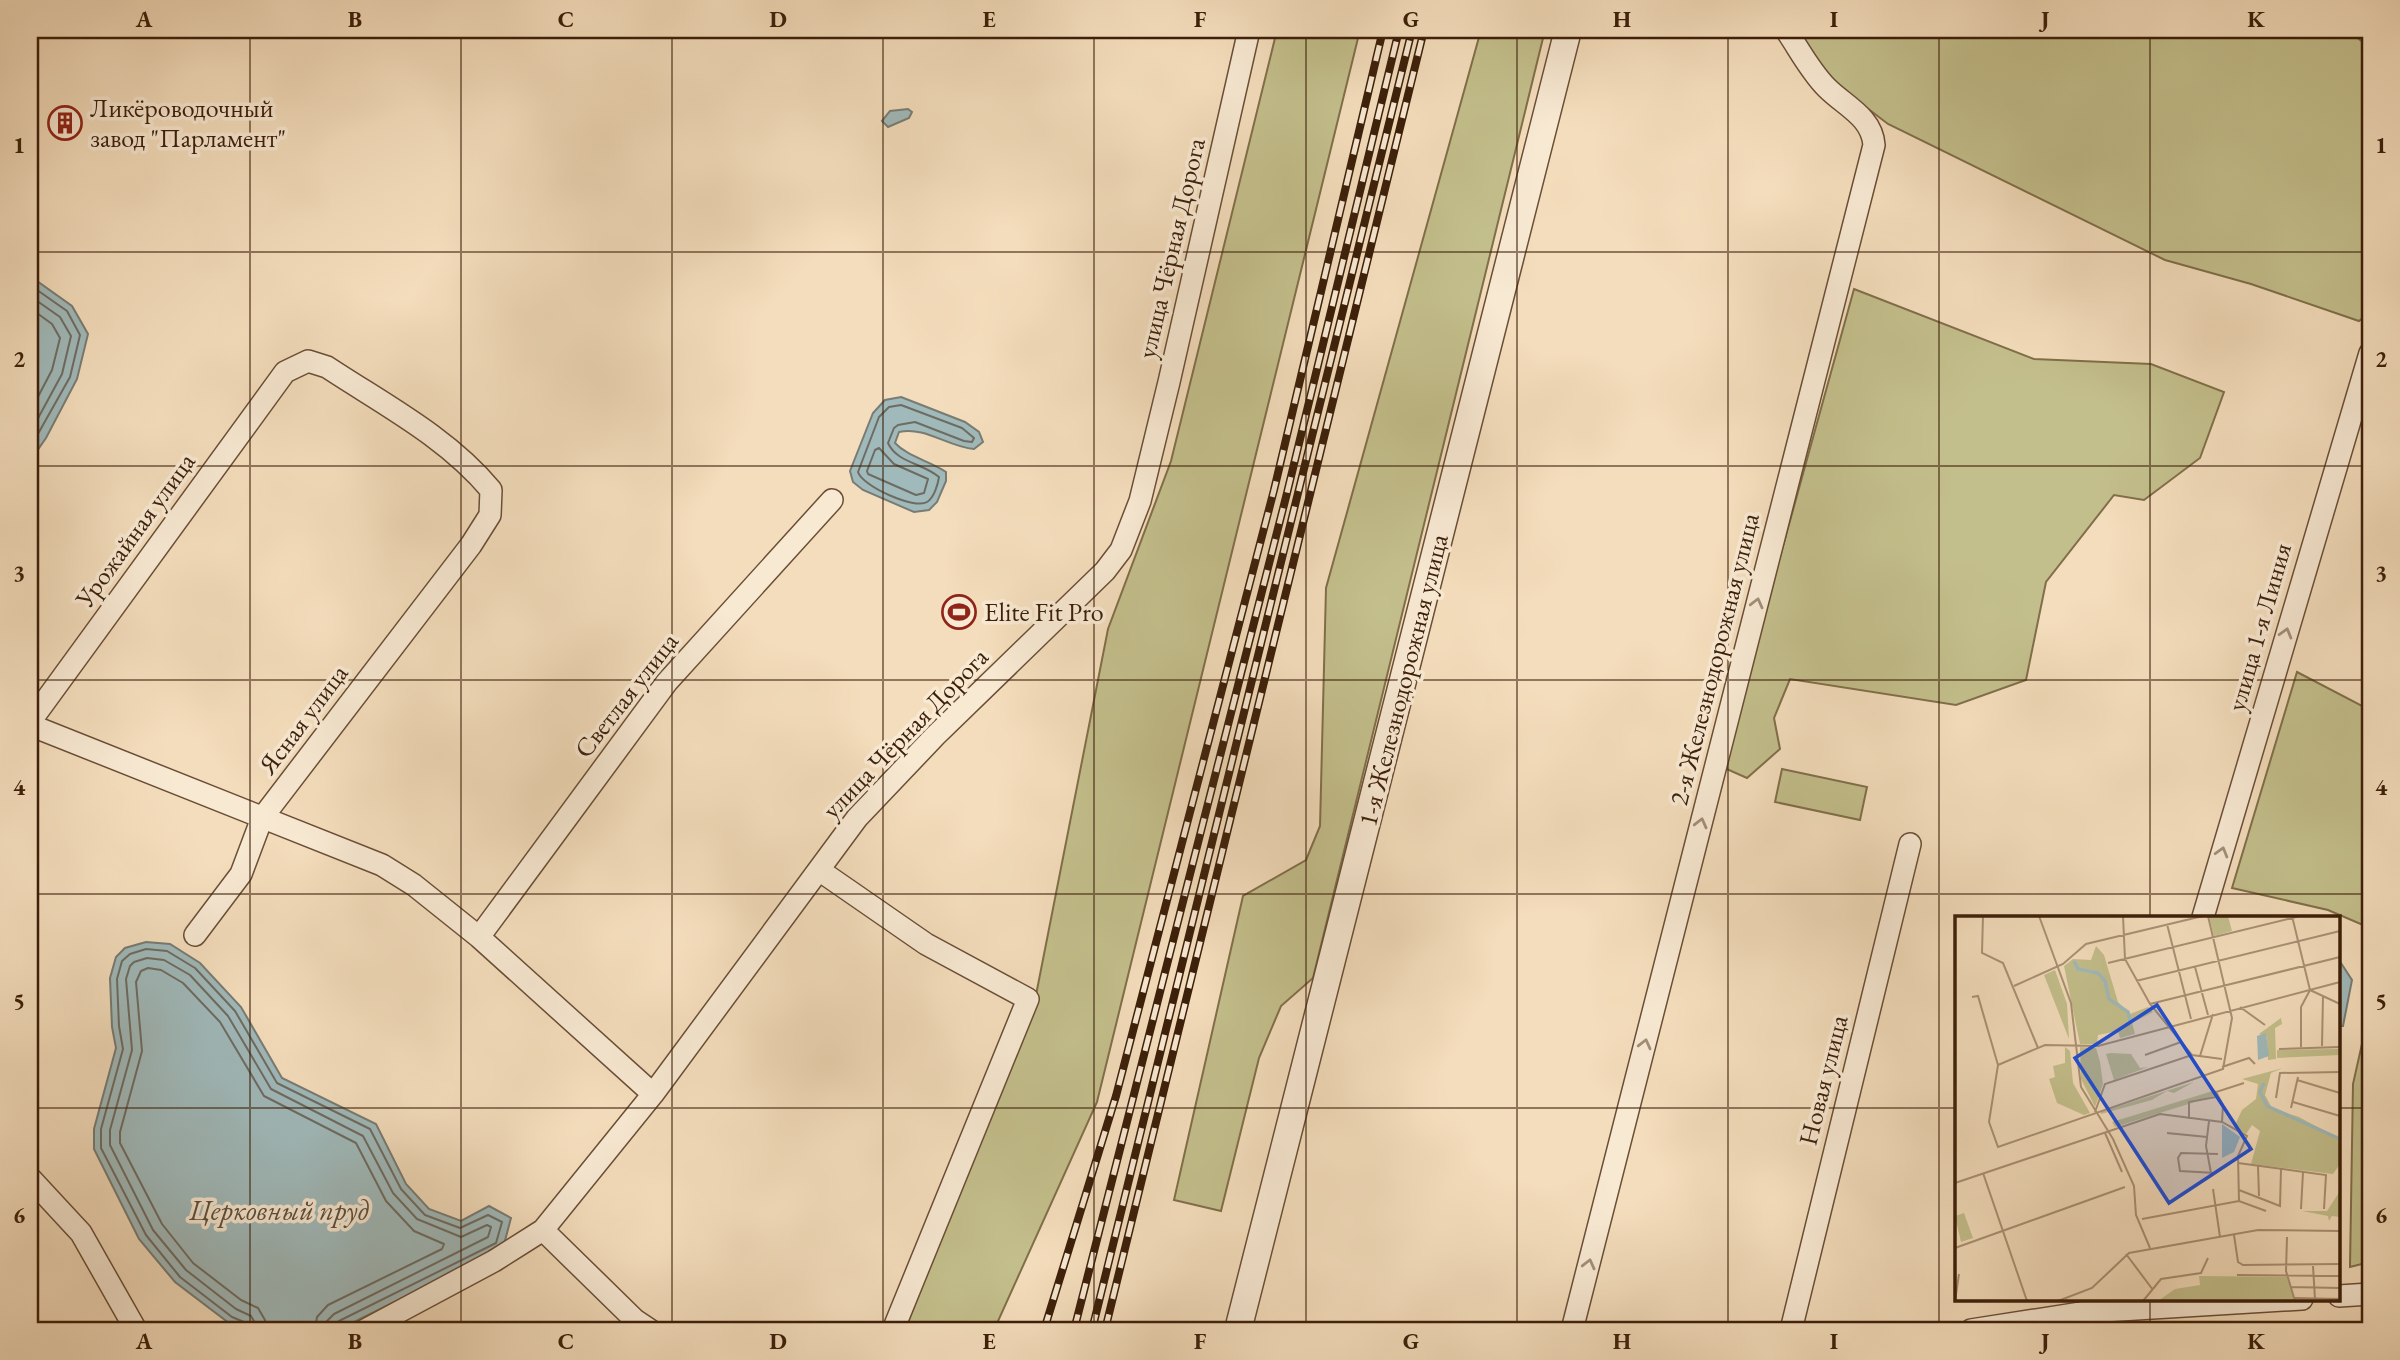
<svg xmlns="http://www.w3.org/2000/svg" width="2400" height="1360" font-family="'EB Garamond',serif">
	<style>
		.green { fill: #c3bf8c; stroke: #806f4a; stroke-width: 2 }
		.water { fill: #a0babb; stroke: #787c74; stroke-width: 2 }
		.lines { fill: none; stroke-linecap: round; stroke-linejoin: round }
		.shore { stroke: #6e6c62; stroke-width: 2 }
		.minor-casing { stroke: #6a4e36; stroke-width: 24 }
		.tertiary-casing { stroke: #6a4e36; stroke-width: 29 }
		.minor { stroke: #f8e9d3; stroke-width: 21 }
		.tertiary { stroke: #f8e9d3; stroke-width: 26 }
		.rail-casing { stroke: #3c1f09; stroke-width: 8 }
		.rail { stroke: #f8e9d3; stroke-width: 5; stroke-dasharray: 16; stroke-linecap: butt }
		.oneway { stroke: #a38e78 }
		.grid { fill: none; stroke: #3c1f09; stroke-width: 2; stroke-opacity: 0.55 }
		.labels { text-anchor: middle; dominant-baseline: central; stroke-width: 7; stroke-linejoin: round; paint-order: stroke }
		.poi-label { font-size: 26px; fill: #3c1f09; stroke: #f8e9d3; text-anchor: start }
		.street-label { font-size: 26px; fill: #3c1f09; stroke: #f8e9d3 }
		.water-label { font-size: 28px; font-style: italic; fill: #5a4e3e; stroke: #f8e9d3 }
		.inset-river { fill: none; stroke: #a0babb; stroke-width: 3.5 }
		.inset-road { fill: none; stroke: #aa9174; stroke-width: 2 }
		.view { fill: #1d4ed8; fill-opacity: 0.15; stroke: #1d4ed8; stroke-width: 3.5 }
		.inset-edge { fill: none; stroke: #3c1f09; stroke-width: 3.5 }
		.neatline { fill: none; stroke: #3c1f09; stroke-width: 2.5 }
		.grid-label { font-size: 23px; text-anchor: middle; font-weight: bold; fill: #3c1f09 }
	</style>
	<rect width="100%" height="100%" fill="#f4ddbc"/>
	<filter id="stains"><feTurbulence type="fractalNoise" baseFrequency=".00286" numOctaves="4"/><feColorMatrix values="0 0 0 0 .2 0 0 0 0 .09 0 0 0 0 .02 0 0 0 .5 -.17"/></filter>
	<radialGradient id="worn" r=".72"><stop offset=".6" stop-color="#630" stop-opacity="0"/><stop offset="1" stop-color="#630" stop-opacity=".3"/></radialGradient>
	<!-- green -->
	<path class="green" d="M1277 30H1360L1097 1102 994 1330H905L1036 995 1108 629 1171 461Z
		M1481 30H1545L1313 978 1281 1006 1259 1058 1221 1211 1174 1200 1243 896 1306 860 1320 826 1326 588Z
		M1797 30H2346L2370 47V312L2359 321 2251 284 2165 260 1888 124 1833 82Z
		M1854 289 2034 359 2151 364 2224 392 2200 458 2144 500 2114 495 2046 582 2026 680 1956 705 1790 679 1774 718 1780 749 1747 778 1722 767Z
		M2297 672 2370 710V928L2328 910 2232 888Z
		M1782 769 1867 787 1860 820 1775 802Z
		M2370 1008V1262L2350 1267 2353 1084Z"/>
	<!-- water -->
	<path class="water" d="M908 109 912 112 909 118 888 127 882 121 890 111Z
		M30 276 72 306 88 334 77 379 46 438 30 461Z
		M901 397 965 422 979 432 983 442 974 449C948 447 925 426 899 432L895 443C908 457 930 461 946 472V481L937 502 929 510 914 512 863 490 853 482 850 471 873 413 885 400Z
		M146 942 170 944 200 963 241 1007 282 1078 376 1124 406 1184 429 1209 461 1221 489 1206 511 1218 503 1248 346 1326 332 1330H250L229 1323 175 1282 139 1239 94 1149V1129L116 1048 112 1027 110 978 116 957 125 948Z
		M2339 960 2352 980 2343 1026H2339Z"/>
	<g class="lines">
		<!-- shore -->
		<path class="shore" d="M30 285 67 311 80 335 70 377 30 448
			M30 296 60 317 71 336 62 374 30 433
			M30 308 52 324 60 338 52 370 30 412
			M901 405 962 428 974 438 972 442 964 441 915 422 898 425 894 428 888 443C897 463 923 463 939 477 938 484 934 498 927 502 915 510 862 486 858 472L879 417 889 407Z
			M879 448 894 464 928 479 924 493 916 495 868 474 867 471 875 450Z
			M247 1330 244 1322 232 1317 180 1277 146 1235 101 1148V1129L123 1049 119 1026 117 979 122 961 130 954 146 949 167 951 195 968 235 1011 277 1083 370 1129 401 1189 425 1215 460 1228 488 1215 502 1222 496 1243 339 1321 335 1325 334 1330
			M256 1330 255 1323 251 1316 236 1309 186 1270 153 1230 110 1145V1130L132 1050 126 979 130 966 134 962 147 958 164 960 190 975 228 1016 271 1089 363 1136 393 1193 417 1219 461 1237 487 1225 491 1227 488 1237 334 1314 327 1321 325 1330
			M267 1330 265 1320 258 1308 241 1300 193 1263 162 1224 120 1143V1132L142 1051 136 982 141 971 148 968 161 970 183 983 220 1022 264 1096 356 1143 386 1201 414 1231 444 1244 442 1249 328 1305 317 1317 315 1330"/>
		<!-- minor casing -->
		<g class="minor-casing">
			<path id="minor" d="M30 722 285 372 308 361 327 367C383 404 447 437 491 490L490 515 471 545 262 818 241 874 195 935
				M30 725 382 865 414 885 479 937 653 1094
				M819 870 926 944 1028 999 893 1330
				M2203 917 2370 353
				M479 937 667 682 832 500
				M30 1178 81 1233 136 1330
				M543 1230 635 1320 650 1330
				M2339 1296 2370 1294
				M365 1330 494 1261 543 1230 653 1094 857 818 935 736 1105 571 1121 550 1140 501 1169 382 1249 30
				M1572 1330 1874 145C1872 117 1845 106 1827 88 1810 71 1799 49 1786 30
				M1791 1330 1910 844
				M1971 1330 2087 1312 2302 1299"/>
		</g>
		<!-- tertiary casing -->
		<g class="tertiary-casing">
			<path id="tertiary" d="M1238 1330 1568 30"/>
		</g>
		<!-- minor -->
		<use href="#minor" class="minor"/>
		<!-- tertiary -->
		<use href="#tertiary" class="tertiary"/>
		<!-- rail casing -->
		<g class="rail-casing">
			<path id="rail" d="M1044 1330 1116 1096 1274 490 1383 30
				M1074 1330 1287 493 1399 30
				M1092 1330 1412 30
				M1105 1330 1424 30"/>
		</g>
		<!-- rail -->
		<use href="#rail" class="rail"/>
	</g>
	<!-- one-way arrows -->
	<defs><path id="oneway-chevron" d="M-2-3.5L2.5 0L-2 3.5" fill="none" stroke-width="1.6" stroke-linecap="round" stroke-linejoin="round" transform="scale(1.75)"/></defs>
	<g class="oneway">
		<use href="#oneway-chevron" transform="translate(1757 603) rotate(-76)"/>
		<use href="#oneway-chevron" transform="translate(2286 633) rotate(-74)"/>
		<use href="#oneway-chevron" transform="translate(1701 823) rotate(-76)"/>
		<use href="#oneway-chevron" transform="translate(2222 852) rotate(-74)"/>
		<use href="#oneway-chevron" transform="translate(1645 1044) rotate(-76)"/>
		<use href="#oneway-chevron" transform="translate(1589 1264) rotate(-76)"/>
	</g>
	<!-- grid -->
	<path class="grid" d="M250 30V1330M461 30V1330M672 30V1330M883 30V1330M1094 30V1330M1306 30V1330M1517 30V1330M1728 30V1330M1939 30V1330M2150 30V917M30 252H2370M30 466H2370M30 680H2370M30 894H2370M30 1108H1957M2339 1108H2370M2150 1299V1330"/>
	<!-- icons -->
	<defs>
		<g id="building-ring" transform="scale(1.75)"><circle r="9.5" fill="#f8e9d3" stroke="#8f2418" stroke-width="1.5"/><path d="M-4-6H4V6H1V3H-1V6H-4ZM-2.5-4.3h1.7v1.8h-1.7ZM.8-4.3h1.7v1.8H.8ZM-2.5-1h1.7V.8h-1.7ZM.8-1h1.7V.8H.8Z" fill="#8f2418"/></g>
		<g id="stadium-ring" transform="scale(1.75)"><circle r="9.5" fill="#f8e9d3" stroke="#8f2418" stroke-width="1.5"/><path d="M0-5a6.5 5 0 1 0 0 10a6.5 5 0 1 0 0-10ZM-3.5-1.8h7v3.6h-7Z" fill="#8f2418"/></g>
	</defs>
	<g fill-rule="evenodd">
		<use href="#building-ring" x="65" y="123"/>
		<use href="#stadium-ring" x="959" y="612"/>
	</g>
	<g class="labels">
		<!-- poi labels -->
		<g class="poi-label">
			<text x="90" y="108">Ликёроводочный<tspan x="90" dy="30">завод "Парламент"</tspan></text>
			<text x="984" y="612">Elite Fit Pro</text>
		</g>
		<!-- street labels -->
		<g class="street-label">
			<text transform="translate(1171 248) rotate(-77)">улица Чёрная Дорога</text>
			<text transform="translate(135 530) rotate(-54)">Урожайная улица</text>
			<text transform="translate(2259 627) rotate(-74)">улица 1-я Линия</text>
			<text transform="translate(1714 659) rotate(-76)">2-я Железнодорожная улица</text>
			<text transform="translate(1403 680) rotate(-76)">1-я Железнодорожная улица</text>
			<text transform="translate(626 695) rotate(-52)">Светлая улица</text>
			<text transform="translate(303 719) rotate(-53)">Ясная улица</text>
			<text transform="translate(905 733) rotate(-46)">улица Чёрная Дорога</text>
			<text transform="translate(1823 1080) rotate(-76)">Новая улица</text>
		</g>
		<!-- water labels -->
		<g class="water-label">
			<text x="279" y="1210">Церковный пруд</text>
		</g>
	</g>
	<!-- overview -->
	<g transform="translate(1955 916)">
		<rect width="385" height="385" fill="#f4ddbc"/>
		<path d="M254 0H273L277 15 259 20ZM141 30 149 39 163 86 175 98 193 91 198 96 177 107 180 118 165 122 163 115 143 119 142 128H125L109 50 118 43 136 44ZM100 54 112 88 114 123 89 59ZM326 102 327 108 320 112 321 143 313 144 312 121 304 118ZM110 131 115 135 118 167 135 197 129 199 102 187 94 163 100 161 98 150 110 147ZM125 131 141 132 145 146 148 168 140 191 126 163ZM385 133V139L322 142V134ZM156 137 176 138 185 152 193 151 159 164 151 138ZM328 152 316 157 310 179 317 192 344 201 385 223V248L378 258 296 248 305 215 297 209 291 218 279 211 287 194 301 183 303 168 287 163ZM239 166 219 177 212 175 197 184 146 198V196ZM261 174 259 180 160 211 157 206ZM385 275V301L377 300 374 305 373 300 347 295H372ZM9 297 18 322 6 326 0 300ZM244 360 332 361 340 385H203L220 373 245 369Z" fill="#c3bf8c"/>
		<path d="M311 117 314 140 303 144 302 120ZM267 208 285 221 279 236 267 242Z" fill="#a0babb"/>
		<path class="inset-river" d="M119 45 123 53 143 57 150 65 154 83 173 96 176 108M309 167 305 176 312 190 385 223"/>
		<path class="inset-road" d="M28 0 27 37 48 47 83 132M84 0 116 87 126 171 158 223 179 270 181 299 195 332M168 0 170 43 195 88 237 139 267 143M337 0 355 74 346 91V131M212 8 236 103M153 47 345 0M240 51 253 99M181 65 385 15M59 70 108 48 131 28 248 0M355 74 385 88M17 81 23 80 43 149 34 206 43 231 268 153 277 102 253 0M195 88 385 41M285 91 310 109M367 130 368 80M324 133 385 131M190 139 226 126M245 140 258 98M43 149 90 129 143 130 385 66M267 151 294 142 300 148M342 164 385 177M321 182 325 157 385 156M338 186 385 200M336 192 343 161M140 196 150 168 237 139M234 203V186L261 181M254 205 251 230 256 257M267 206 268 189 261 176 289 167M150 217 167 256M212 217 252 221M283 247 371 259 369 293M303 250 304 280M28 257 72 385M261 257 225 255 223 242 226 237 263 238M0 267 205 198 267 206 292 220 283 240 284 285M258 273 265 321M284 274 325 290 326 253M346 293 348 256M187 303 284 285 311 295M279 319 283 346 288 349 385 348M332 321 331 355 340 385M0 332 170 271M171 338 198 374M358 350 360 383M282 359 385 360M336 371 385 372M340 382 385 383M0 385 4 358M103 385 137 372 174 337 303 314 385 315M188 385 206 363 246 357 253 342"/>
		<path class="view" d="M202 89 296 233 214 287 120 142Z"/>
		<rect width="385" height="385" class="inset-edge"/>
	</g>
	<!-- margin -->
	<rect width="2400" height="1360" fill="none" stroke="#f4ddbc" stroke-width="77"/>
	<rect x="38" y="38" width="2324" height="1284" class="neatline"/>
	<g class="grid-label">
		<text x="144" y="27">A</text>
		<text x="355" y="27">B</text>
		<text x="566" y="27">C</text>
		<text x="778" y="27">D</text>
		<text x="989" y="27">E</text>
		<text x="1200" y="27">F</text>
		<text x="1411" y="27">G</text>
		<text x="1622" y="27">H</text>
		<text x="1834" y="27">I</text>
		<text x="2045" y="27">J</text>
		<text x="2256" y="27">K</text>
		<text x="19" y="153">1</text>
		<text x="2381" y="153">1</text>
		<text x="19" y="367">2</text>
		<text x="2381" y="367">2</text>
		<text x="19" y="581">3</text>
		<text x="2381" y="581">3</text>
		<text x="19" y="795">4</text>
		<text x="2381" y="795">4</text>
		<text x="19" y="1009">5</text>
		<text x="2381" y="1009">5</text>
		<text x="19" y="1223">6</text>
		<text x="2381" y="1223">6</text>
		<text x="144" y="1349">A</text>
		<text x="355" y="1349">B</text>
		<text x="566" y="1349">C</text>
		<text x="778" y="1349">D</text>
		<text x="989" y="1349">E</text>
		<text x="1200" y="1349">F</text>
		<text x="1411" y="1349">G</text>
		<text x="1622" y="1349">H</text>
		<text x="1834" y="1349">I</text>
		<text x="2045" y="1349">J</text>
		<text x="2256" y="1349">K</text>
	</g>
	<rect width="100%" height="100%" filter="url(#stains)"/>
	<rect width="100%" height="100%" fill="url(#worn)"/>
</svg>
